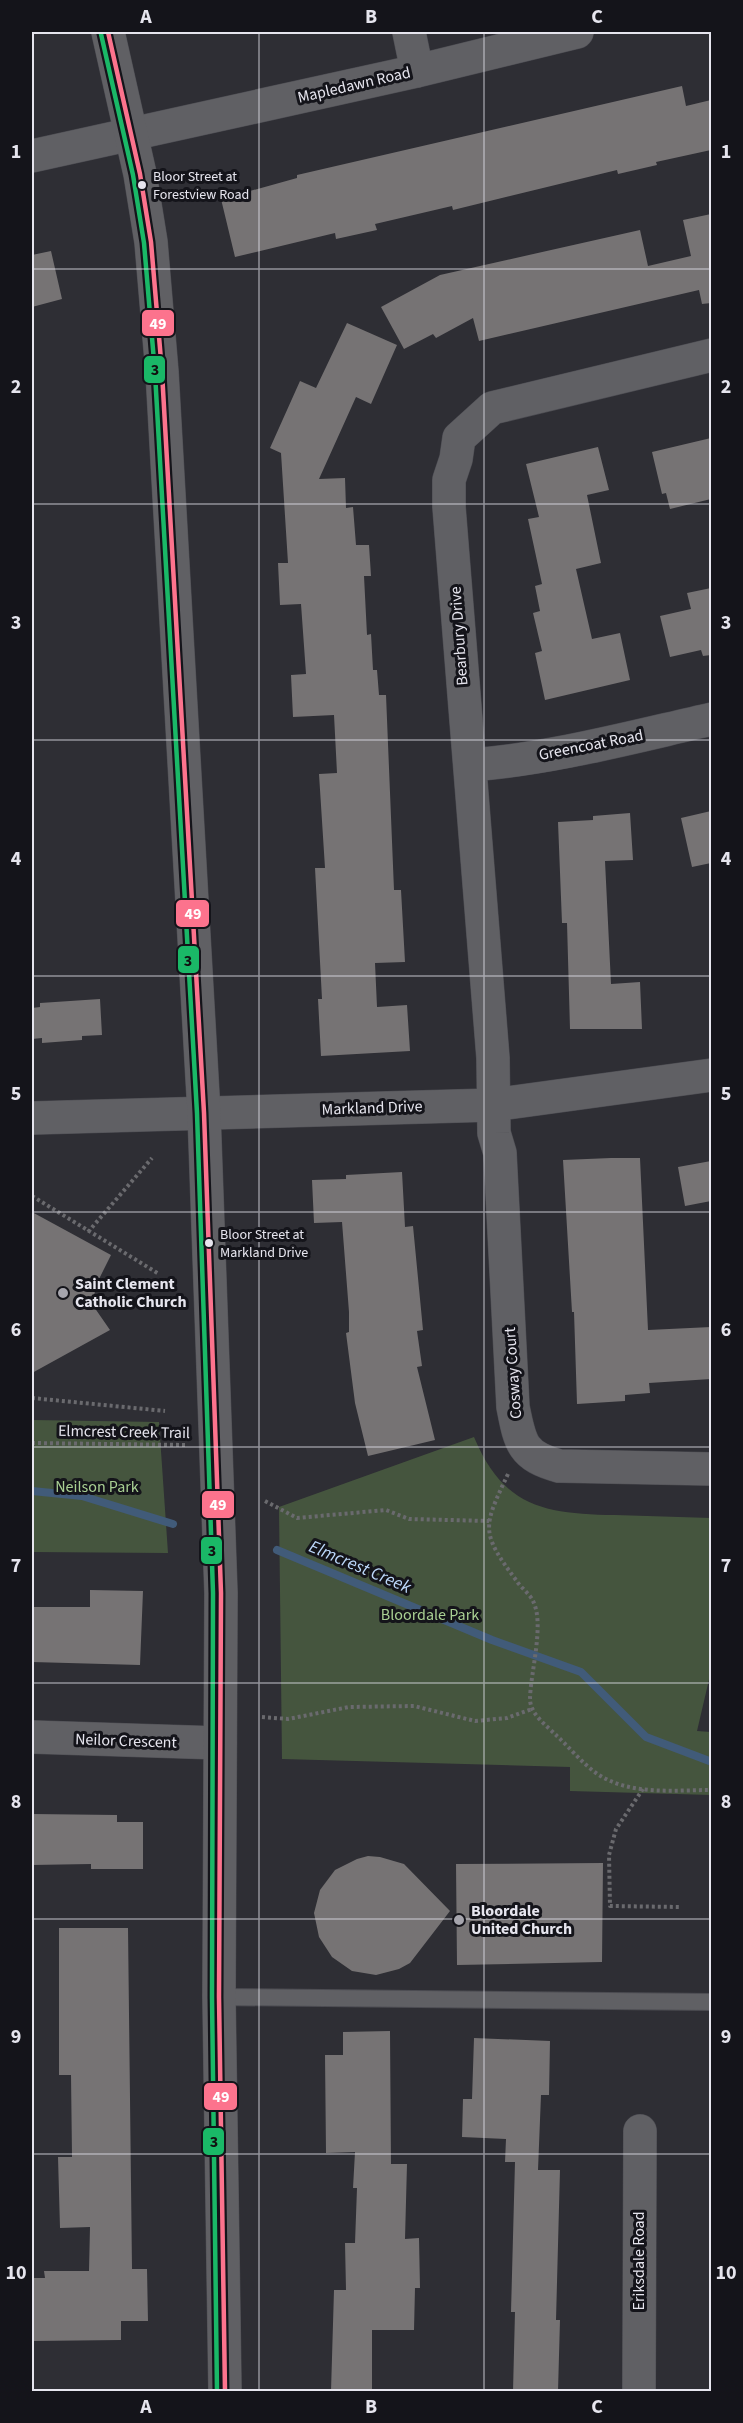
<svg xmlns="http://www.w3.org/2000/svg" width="743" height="2423" font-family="'Source Sans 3',sans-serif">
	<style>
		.green { fill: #45553e }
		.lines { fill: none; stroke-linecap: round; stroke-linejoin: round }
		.stream { stroke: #415b79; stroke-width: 8 }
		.building { fill: #767374 }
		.lane-casing { stroke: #4c4c52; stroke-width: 18 }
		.street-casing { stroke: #4c4c52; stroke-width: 34 }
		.secondary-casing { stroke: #4c4c52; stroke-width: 34 }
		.path { stroke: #6a6a6e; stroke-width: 4; stroke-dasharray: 3 3; stroke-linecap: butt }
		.lane { stroke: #606064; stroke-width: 16 }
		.street { stroke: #606064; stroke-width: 33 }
		.secondary { stroke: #606064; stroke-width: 33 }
		.bus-1-casing { stroke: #14141a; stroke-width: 9 }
		.bus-2-casing { stroke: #14141a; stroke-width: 9 }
		.bus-1 { stroke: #fc738d; stroke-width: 4.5 }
		.bus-2 { stroke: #1ab867; stroke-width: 4.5 }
		.grid { fill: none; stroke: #e6e5ee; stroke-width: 1.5; stroke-opacity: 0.55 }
		.bus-dot { fill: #e6e5ee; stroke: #14141a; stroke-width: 2 }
		.poi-dot { fill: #a6a5ad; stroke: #14141a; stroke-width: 2 }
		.labels { text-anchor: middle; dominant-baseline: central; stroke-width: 6; stroke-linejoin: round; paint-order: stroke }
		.bus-label { font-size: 14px; fill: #e6e5ee; stroke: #14141a; text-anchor: start }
		.street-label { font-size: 16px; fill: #e6e5ee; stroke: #14141a }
		.poi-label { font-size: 16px; font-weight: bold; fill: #e6e5ee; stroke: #14141a; text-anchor: start }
		.park-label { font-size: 16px; fill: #a9d093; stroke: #14141a }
		.water-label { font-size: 18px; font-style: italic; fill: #bcd8fa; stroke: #14141a }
		.line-badge { stroke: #14141a; stroke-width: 2 }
		.badge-label { font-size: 16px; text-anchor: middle; font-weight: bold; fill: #fff }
		.pale-badge-label { font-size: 16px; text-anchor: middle; font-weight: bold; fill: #111 }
		.neatline { fill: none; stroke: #e6e5ee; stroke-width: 2 }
		.grid-label { font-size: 20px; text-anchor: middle; font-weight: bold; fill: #e6e5ee }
	</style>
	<rect width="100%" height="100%" fill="#2e2e34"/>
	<!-- green -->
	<path class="green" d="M32 1420 159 1422 168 1553 32 1552Z
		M474 1437C503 1507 545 1514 615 1515 647 1516 679 1517 711 1518V1671L697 1731 711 1732V1795L570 1791V1767L282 1759 279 1507Z"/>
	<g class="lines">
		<!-- stream -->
		<path class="stream" d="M32 1491 82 1496 173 1524
			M277 1550 492 1640 581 1672 646 1737 712 1762"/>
	</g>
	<!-- building -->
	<path class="building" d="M682 86 686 106 711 100V150L656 162 657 165 618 174 617 170 453 210 452 206 375 224 377 230 336 239 335 233 235 257 221 199 297 178V175Z
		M711 214V303L702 304 699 290 479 341 473 318 436 338 433 334 404 349 381 307 440 275 640 230 648 266 691 256 683 220Z
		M51 251 62 299 32 307V255Z
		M347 323 397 345 371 404 356 397 319 479 345 478 346 508 353 507 356 545H369L371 576H364L367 635 371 634 373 670H377L379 695H386L394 890H401L405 962 375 963 377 1007 407 1005 410 1051 321 1056 318 999H322L315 868H325L319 774 337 773 334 715 293 717 291 675 306 674 301 604 280 605 278 563H288L281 453 270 448 300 381 316 388Z
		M711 438V499L670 509 666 493 662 494 652 452Z
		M598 447 609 490 587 495 601 563 576 569 592 639 620 633 630 680 545 700 535 653 542 651 533 613 540 611 535 586 542 584 528 519 539 517 526 464Z
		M711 588V655L703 656 701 650 670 657 660 616 691 609 687 593Z
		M711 811V863L692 867 681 818Z
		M630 813 633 860 605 861 611 984 640 982 642 1029H570L567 923H562L558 822 593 820V816Z
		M100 999 102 1035 82 1036V1040L42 1043V1038L32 1039V1008L40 1007V1003Z
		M611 1158H640L648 1330 711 1327V1379L649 1383 650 1393 625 1395V1401L577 1404 574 1312H572L563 1160Z
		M711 1161V1201L685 1206 678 1167Z
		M402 1172 405 1227 413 1226 423 1330 417 1331 422 1366 417 1367 435 1440 368 1456 355 1403 346 1333 349 1332V1312L342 1222 314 1223 312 1180 346 1179V1175Z
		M32 1212 111 1255 97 1283 92 1304 110 1330 32 1373Z
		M90 1590 143 1591 140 1665 32 1662V1607H90Z
		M32 1814 117 1815V1822H143V1869H91V1864L32 1865Z
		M368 1856 380 1857 404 1864 450 1911 410 1963 399 1969 376 1975 352 1971 332 1957 319 1937 314 1913 320 1890 335 1870 357 1859Z
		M603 1863 602 1962 457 1965 456 1864Z
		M59 1928H128L132 2269H147L148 2321H121V2340L32 2341V2278H45L44 2271H89L90 2227 60 2228 58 2157H72L71 2075H59Z
		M390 2031 391 2164H407L405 2239 419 2238 420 2288H415L414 2330H372V2391H331L334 2290H346L345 2243H355L357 2188H353L355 2152 326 2153 325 2055H343V2032Z
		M474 2038 550 2041 549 2095H541L538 2170H560L556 2320H560L558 2391H513L515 2312H511L515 2162H505L506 2139 462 2137 463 2099H472Z"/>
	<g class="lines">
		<!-- lane casing -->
		<g class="lane-casing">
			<path id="lane" d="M219 1997 712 2002"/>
		</g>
		<!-- street casing -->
		<g class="street-casing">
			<path id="street" d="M409 32 417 71
				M32 156 417 71 577 32
				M712 355 492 408 459 438 456 459 449 480V507L493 1058 494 1133 500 1153 513 1407C520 1443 522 1456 559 1466L712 1469
				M470 765C551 759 632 737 712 719
				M32 1118 493 1105 712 1075
				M32 1737 220 1743
				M639 2392 640 2131"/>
		</g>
		<!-- secondary casing -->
		<g class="secondary-casing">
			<path id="secondary" d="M108 32 140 174 151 242 162 372 204 1113 221 1593 219 1997 225 2392"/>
		</g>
		<!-- path -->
		<path class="path" d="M32 1196 159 1274
			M88 1232 152 1158
			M32 1398 165 1411
			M32 1443 187 1445
			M508 1474C483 1527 480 1532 516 1580 520 1587 530 1594 533 1601 545 1624 530 1674 530 1700 531 1715 547 1726 557 1736 570 1748 582 1763 596 1773 629 1796 674 1790 712 1790
			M265 1501 297 1518 386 1510 409 1519 489 1521
			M262 1717 288 1719 349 1707 414 1706 475 1721 507 1718 532 1709
			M643 1789 616 1829 609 1855 610 1906 681 1907"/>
		<!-- lane -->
		<use href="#lane" class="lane"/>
		<!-- street -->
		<use href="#street" class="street"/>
		<!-- secondary -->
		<use href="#secondary" class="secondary"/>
		<!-- bus-1 casing -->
		<g class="bus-1-casing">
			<path id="bus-1" d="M108 32 140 174 151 242 162 372 204 1113 221 1593 219 1997 225 2392"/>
		</g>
		<!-- bus-2 casing -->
		<g class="bus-2-casing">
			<path id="bus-2" d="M101 34 133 175 144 243 155 373 197 1113 213 1593 212 1997 217 2392"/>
		</g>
		<!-- bus-1 -->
		<use href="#bus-1" class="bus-1"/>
		<!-- bus-2 -->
		<use href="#bus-2" class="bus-2"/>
	</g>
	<!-- grid -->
	<path class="grid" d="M259 32V2392M484 32V2392M32 269H712M32 504H712M32 740H712M32 976H712M32 1212H712M32 1447H712M32 1683H712M32 1919H712M32 2154H712"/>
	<!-- markers -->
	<g class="bus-dot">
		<circle cx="142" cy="185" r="5"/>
		<circle cx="209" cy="1243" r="5"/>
	</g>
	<g class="poi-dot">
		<circle cx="63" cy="1293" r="6"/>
		<circle cx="459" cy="1920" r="6"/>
	</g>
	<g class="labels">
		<!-- bus labels -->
		<g class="bus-label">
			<text x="153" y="177">Bloor Street at<tspan x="153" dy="18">Forestview Road</tspan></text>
			<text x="220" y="1235">Bloor Street at<tspan x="220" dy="18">Markland Drive</tspan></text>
		</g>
		<!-- street labels -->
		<g class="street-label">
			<text transform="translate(354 85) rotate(-13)">Mapledawn Road</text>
			<text transform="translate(459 636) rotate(-94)">Bearbury Drive</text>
			<text transform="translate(591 745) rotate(-11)">Greencoat Road</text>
			<text transform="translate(372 1108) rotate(-2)">Markland Drive</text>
			<text transform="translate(513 1373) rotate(-94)">Cosway Court</text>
			<text transform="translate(124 1432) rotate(1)">Elmcrest Creek Trail</text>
			<text transform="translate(126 1741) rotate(2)">Neilor Crescent</text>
			<text transform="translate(639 2261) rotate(-90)">Eriksdale Road</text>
		</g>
		<!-- poi labels -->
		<g class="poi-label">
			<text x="75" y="1284">Saint Clement<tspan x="75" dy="18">Catholic Church</tspan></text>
			<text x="471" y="1911">Bloordale<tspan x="471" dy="18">United Church</tspan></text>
		</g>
		<!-- park labels -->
		<g class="park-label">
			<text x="97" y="1487">Neilson Park</text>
			<text x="430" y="1615">Bloordale Park</text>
		</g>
		<!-- water labels -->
		<g class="water-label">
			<text transform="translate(360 1567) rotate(23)">Elmcrest Creek</text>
		</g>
	</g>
	<g class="line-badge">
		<rect x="141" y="309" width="34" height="28" rx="6" fill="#fc738d"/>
		<rect x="143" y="355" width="23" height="29" rx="6" fill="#1ab867"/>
		<rect x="175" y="899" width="35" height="29" rx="6" fill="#fc738d"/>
		<rect x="177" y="945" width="23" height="29" rx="6" fill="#1ab867"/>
		<rect x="201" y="1490" width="34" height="29" rx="6" fill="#fc738d"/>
		<rect x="200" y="1536" width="23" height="29" rx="6" fill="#1ab867"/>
		<rect x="203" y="2082" width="35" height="29" rx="6" fill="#fc738d"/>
		<rect x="202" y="2127" width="23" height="29" rx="6" fill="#1ab867"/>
	</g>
	<g class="badge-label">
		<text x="158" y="329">49</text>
		<text x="193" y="919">49</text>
		<text x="218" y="1510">49</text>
		<text x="221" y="2102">49</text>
	</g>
	<g class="pale-badge-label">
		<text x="155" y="375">3</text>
		<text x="188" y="966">3</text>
		<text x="212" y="1556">3</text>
		<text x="214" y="2147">3</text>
	</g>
	<!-- border -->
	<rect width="743" height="2423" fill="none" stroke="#14141a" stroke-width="66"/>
	<rect x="33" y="33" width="677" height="2357" class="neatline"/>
	<g class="grid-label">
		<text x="146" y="23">A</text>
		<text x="371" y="23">B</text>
		<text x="597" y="23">C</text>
		<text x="16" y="158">1</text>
		<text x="726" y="158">1</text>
		<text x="16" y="393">2</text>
		<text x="726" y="393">2</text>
		<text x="16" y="629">3</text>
		<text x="726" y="629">3</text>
		<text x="16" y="865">4</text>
		<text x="726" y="865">4</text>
		<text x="16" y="1100">5</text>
		<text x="726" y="1100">5</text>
		<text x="16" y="1336">6</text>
		<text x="726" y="1336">6</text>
		<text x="16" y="1572">7</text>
		<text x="726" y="1572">7</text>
		<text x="16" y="1808">8</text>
		<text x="726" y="1808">8</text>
		<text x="16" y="2043">9</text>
		<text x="726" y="2043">9</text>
		<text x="16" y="2279">10</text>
		<text x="726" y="2279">10</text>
		<text x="146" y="2413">A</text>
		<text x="371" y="2413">B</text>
		<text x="597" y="2413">C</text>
	</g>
</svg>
